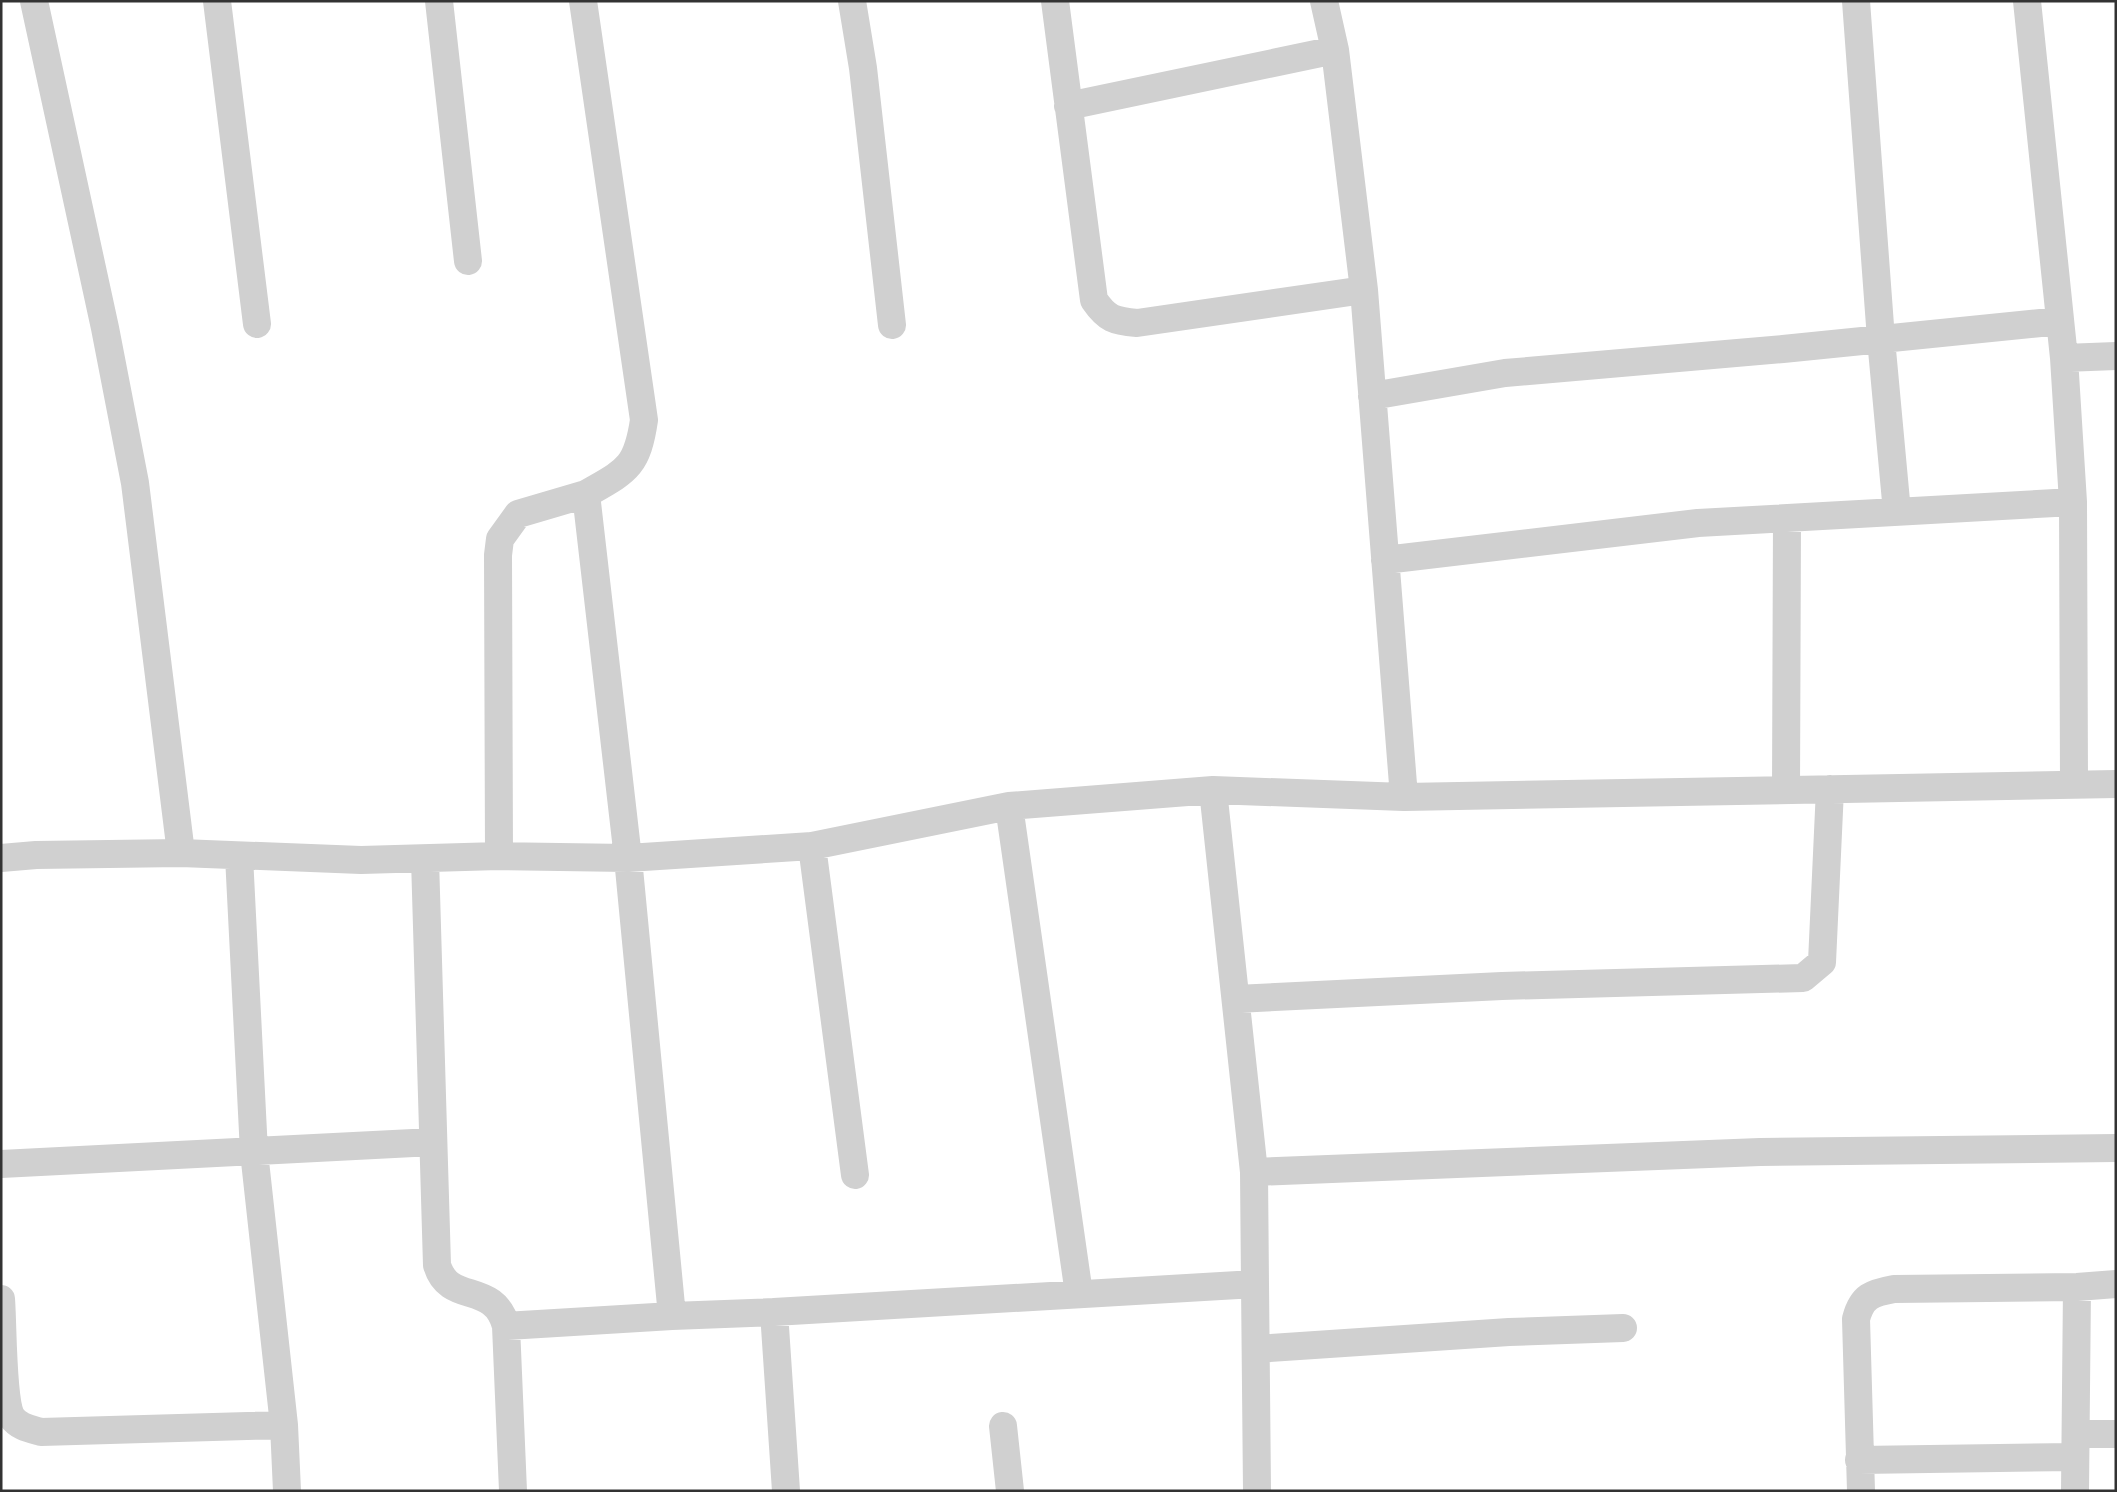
<svg xmlns="http://www.w3.org/2000/svg" width="2117" height="1492" font-family="Lato,sans-serif">
	<style>
		.lines { fill: none; stroke-linecap: round; stroke-linejoin: round }
		.minor { stroke: #d0d0d0; stroke-width: 28 }
	</style>
	<rect width="100%" height="100%" fill="#fff"/>
	<g class="lines">
		<!-- minor -->
		<path class="minor" d="M34 1 105 328 135 483 181 853
			M217 1 257 324
			M439 1 468 261
			M852 1 863 68 892 325
			M1055 1 1094 300C1107 319 1114 321 1137 323L1364 290
			M1856 1 1881 339 1897 512
			M2027 1 2064 358 2073 502 2074 784
			M1068 106 1335 50
			M2064 358 2116 356
			M1372 396 1505 373 1783 349 2060 321
			M1385 560 1698 523 2073 502
			M1213 790 1404 797 1364 290 1335 50 1324 1
			M1786 790 1787 518
			M1404 797 2116 784
			M1009 806 1079 1294
			M812 846 855 1175
			M239 856 254 1152 284 1425 287 1491
			M499 856 498 555 500 539 518 514 586 494
			M1 858 36 855 181 853 361 860 499 856 628 858 812 846 1009 806 1213 790 1254 1172 1255 1284 774 1312 672 1316 628 858 586 494C626 471 637 468 644 420L583 1
			M425 859 437 1265C449 1306 494 1280 506 1326L513 1491
			M1236 999 1502 986 1803 978 1822 962 1830 789
			M1 1164 433 1142
			M1254 1172 1760 1152 2116 1148
			M1255 1284 1257 1491
			M1 1299C3 1323 2 1398 11 1416 18 1427 30 1429 41 1432L284 1425
			M774 1312 786 1491
			M506 1326 672 1316
			M1256 1349 1509 1332 1623 1328
			M1003 1426 1010 1491
			M2076 1434H2116
			M1859 1460 2075 1457
			M1861 1491 1856 1319C1862 1296 1872 1293 1894 1289L2077 1287 2116 1284
			M2075 1491 2077 1287"/>
	</g>
	<!-- border -->
	<rect width="2117" height="1492" fill="none" stroke="#333333" stroke-width="5"/>
</svg>
